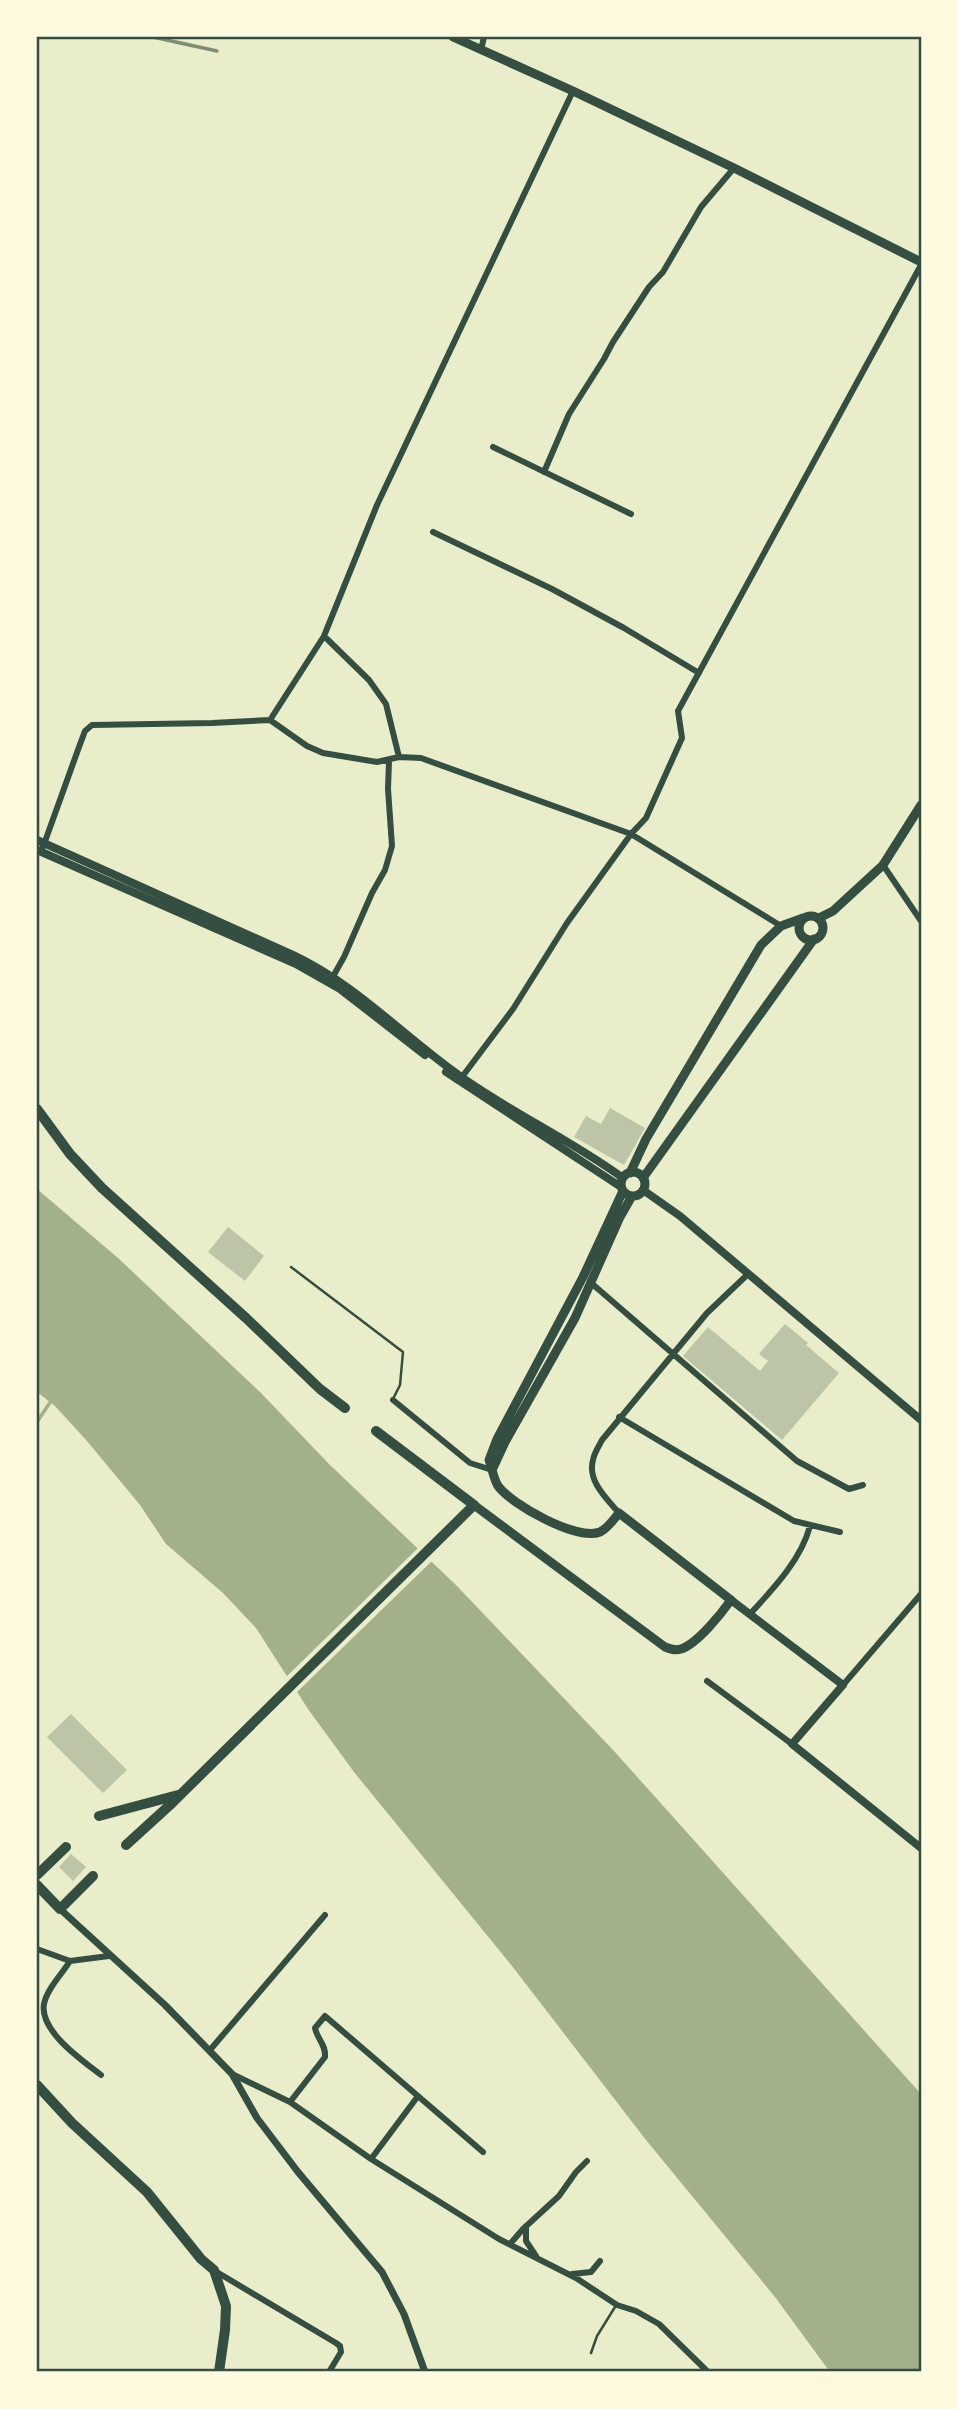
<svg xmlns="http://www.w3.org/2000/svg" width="958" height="2409" font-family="Helvetica,sans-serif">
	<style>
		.water { fill: #a3b18a }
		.pier { fill: #e9edc9 }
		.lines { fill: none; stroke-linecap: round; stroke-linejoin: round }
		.stream { stroke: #a3b18a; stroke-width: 3.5 }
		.building { fill: #bcc5a7 }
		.service { stroke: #344e41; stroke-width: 2.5 }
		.minor { stroke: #344e41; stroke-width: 6 }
		.tertiary { stroke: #344e41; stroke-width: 7 }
		.secondary { stroke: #344e41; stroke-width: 8 }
		.primary { stroke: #344e41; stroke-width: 9 }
		.trunk { stroke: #344e41; stroke-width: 10 }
		.rail { stroke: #7c8e77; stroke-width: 3.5 }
		.neatline { fill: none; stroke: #344e41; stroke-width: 2.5 }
	</style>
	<rect width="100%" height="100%" fill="#e9edc9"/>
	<!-- water -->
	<path class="water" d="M37 1189 118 1258 261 1393 328 1463 457 1586 614 1751 921 2094V2372H830L775 2297 646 2140 512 1966 354 1772 308 1709 256 1628 223 1593 166 1544 140 1505 87 1441 55 1406 37 1392Z"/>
	<!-- pier -->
	<path class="pier" d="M420 1546 434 1559 295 1694 285 1678Z"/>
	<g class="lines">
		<!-- stream -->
		<path class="stream" d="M37 1422 51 1401"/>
	</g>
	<!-- building -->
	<path class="building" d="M610 1108 645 1128 624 1165 574 1137 586 1116 601 1124Z
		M228 1227 264 1256 245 1281 208 1252Z
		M785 1324 808 1343 806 1345 839 1373 782 1440 683 1356 708 1327 760 1371 768 1361 759 1354Z
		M71 1714 127 1770 103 1793 47 1737Z
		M71 1854 86 1867 73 1881 59 1867Z"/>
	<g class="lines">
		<!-- service -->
		<path class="service" d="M291 1267 403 1352 400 1385 393 1399
			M591 2353 597 2336 615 2307"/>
		<!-- minor -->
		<path class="minor" d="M481 50 484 37
			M493 447 631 514
			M544 472 569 414 604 359 613 342 649 287 663 272 701 207 734 168
			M433 532 552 589 624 628 699 673
			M324 636 369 680 386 704 399 757
			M270 720 324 636 377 505 573 91
			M43 847 79 747 85 731 92 725 212 723 270 720 307 746 323 753 377 762 399 757 421 758 631 834 781 926
			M883 865 921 921
			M331 980 344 957 372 893 385 870 392 846 388 789 389 761
			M462 1077 513 1009 567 923 631 834 646 818 682 738 678 711 921 265
			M590 1282 797 1461 849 1489 863 1485
			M393 1400 470 1463 492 1470
			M619 1417 794 1521 840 1532
			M619 1513C607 1499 587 1481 593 1460 594 1453 599 1446 602 1440L707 1313 747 1275
			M750 1614C773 1589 801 1560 810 1526
			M707 1681 792 1744
			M843 1685 921 1594
			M37 1949 70 1961 109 1956
			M70 1961C62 1974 47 1989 44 2004 39 2031 83 2061 101 2075
			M210 2050 325 1915
			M232 2074 290 2102 371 2159 499 2239 576 2278 617 2305 636 2311 659 2324 708 2372
			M290 2102 325 2057C326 2044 317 2039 315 2028L325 2016 483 2152
			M371 2159 418 2096
			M526 2226V2241L536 2256
			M510 2244 523 2229 559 2196 576 2172 587 2161
			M215 2271 336 2343 340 2346 341 2352 329 2372
			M572 2274 591 2272 600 2261"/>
		<!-- tertiary -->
		<path class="tertiary" d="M60 1909 165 2005 232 2074 257 2118 298 2172 382 2272 404 2314 425 2372"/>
		<!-- secondary -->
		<path class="secondary" d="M37 840 293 955C357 985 403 1036 460 1076 512 1113 571 1140 623 1178
			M37 850 296 964 340 989 425 1055
			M446 1072 621 1187
			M643 1190 680 1216 921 1420
			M731 1600 843 1685 792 1744 921 1848"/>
		<!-- primary -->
		<path class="primary" d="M453 37 573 91 734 168 921 262
			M799 928a12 12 0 1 1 24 0a12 12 0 1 1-24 0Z
			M819 918 833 911 883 865 921 805
			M621 1184a12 12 0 1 1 24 0a12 12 0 1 1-24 0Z
			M630 1173 646 1139 761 945 781 926 803 918
			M643 1178 814 939
			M492 1470 505 1442 575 1318 620 1217 632 1196
			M474 1505 665 1647C670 1649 675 1651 681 1649 697 1644 721 1614 731 1600L619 1513C614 1519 607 1529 600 1532 577 1541 512 1505 498 1486 494 1480 492 1468 489 1460L497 1439 583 1277 623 1191"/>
		<!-- trunk -->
		<path class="trunk" d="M37 1109 70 1154 102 1188 246 1318 320 1389 345 1408
			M99 1816 178 1795
			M126 1845 171 1804 474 1505 376 1431
			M37 1875 66 1847
			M37 1885 60 1909 93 1876
			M37 2085 72 2123 147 2192 201 2259 214 2270 226 2306 225 2330 219 2372"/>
		<!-- rail -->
		<path class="rail" d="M153 37 217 51"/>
	</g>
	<!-- border -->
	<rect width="958" height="2409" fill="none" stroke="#fefae0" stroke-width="77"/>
	<rect x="38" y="38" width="882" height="2332" class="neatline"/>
</svg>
